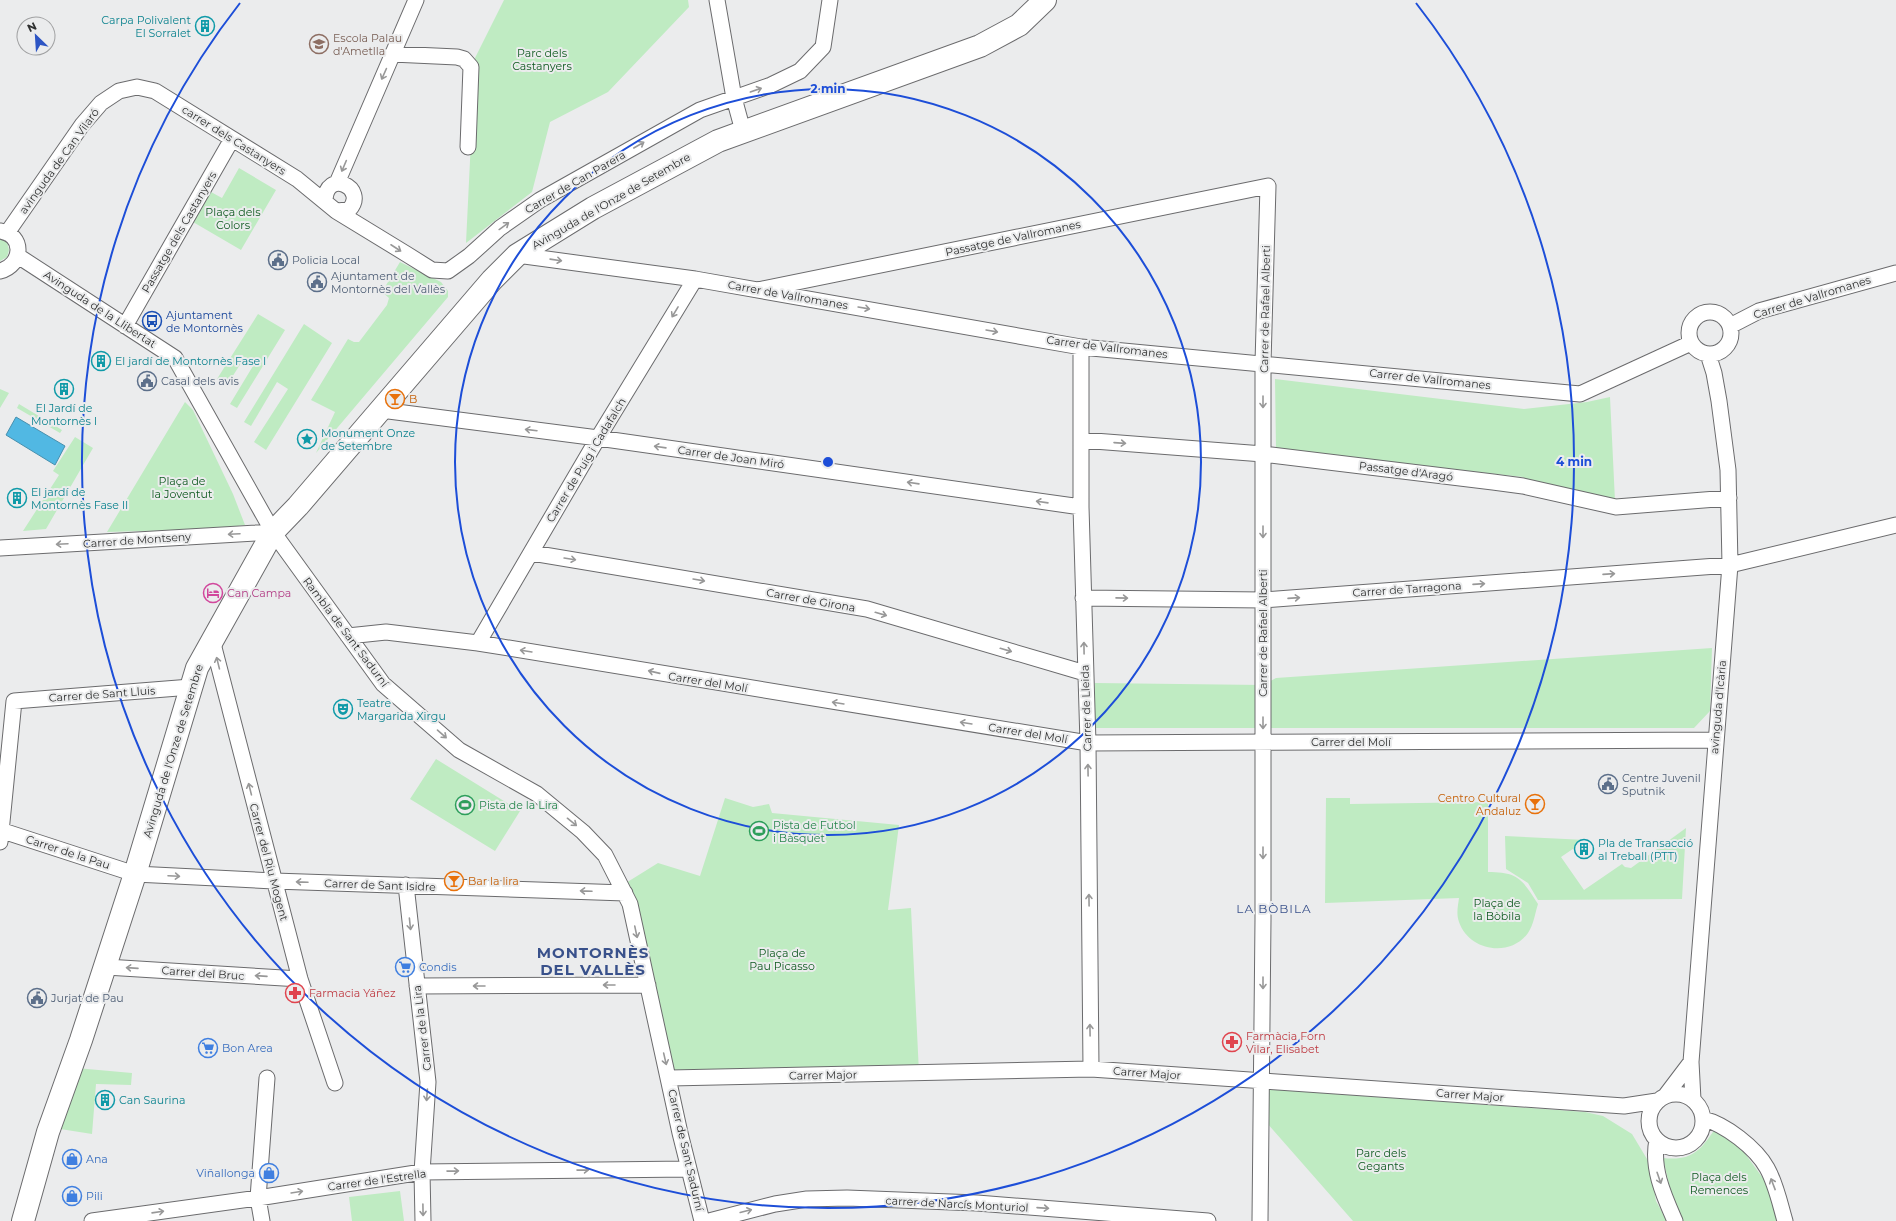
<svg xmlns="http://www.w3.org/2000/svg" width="1896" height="1221" font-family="Montserrat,sans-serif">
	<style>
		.green { fill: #bfebc2 }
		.water { fill: #51b8e3; stroke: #4790ae }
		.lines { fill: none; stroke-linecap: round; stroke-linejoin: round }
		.street-casing { stroke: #6b6b6d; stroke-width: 17 }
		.secondary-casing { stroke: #6b6b6d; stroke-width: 24 }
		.street { stroke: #fff; stroke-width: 15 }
		.secondary { stroke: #fff; stroke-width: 22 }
		.oneway { stroke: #989898 }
		.ring { fill: none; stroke: #1d4ed8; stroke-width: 2 }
		.labels { text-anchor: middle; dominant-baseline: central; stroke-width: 4; stroke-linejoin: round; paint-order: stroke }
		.culture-label { font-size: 11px; fill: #0d838f; stroke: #ebeced; text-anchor: start }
		.education-label { font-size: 11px; fill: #785e54; stroke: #ebeced; text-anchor: start }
		.park-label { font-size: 11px; fill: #0e591f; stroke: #ebeced }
		.street-label { font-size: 11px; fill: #303131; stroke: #ebeced }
		.service-label { font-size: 11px; fill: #4e5e75; stroke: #ebeced; text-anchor: start }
		.transit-label { font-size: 11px; fill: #164399; stroke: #ebeced; text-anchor: start }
		.food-label { font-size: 11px; fill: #c56008; stroke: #ebeced; text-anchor: start }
		.hotel-label { font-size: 11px; fill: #b23c85; stroke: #ebeced; text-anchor: start }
		.leisure-label { font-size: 11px; fill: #27864d; stroke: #ebeced; text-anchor: start }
		.shop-label { font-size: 11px; fill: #366cbe; stroke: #ebeced; text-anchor: start }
		.health-label { font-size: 11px; fill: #be3a42; stroke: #ebeced; text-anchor: start }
		.neighbourhood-label { font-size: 12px; letter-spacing: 1px; fill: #39518b; stroke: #ebeced }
		.district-label { font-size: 15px; font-weight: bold; letter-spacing: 1px; fill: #39518b; stroke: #ebeced }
		.centre { fill: #1d4ed8; stroke: #ebeced; stroke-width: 2 }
		.ring-label { font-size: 12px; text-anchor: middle; font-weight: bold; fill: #1d4ed8; stroke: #ebeced; stroke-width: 4; stroke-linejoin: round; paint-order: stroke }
	</style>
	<rect width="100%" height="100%" fill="#ebeced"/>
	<!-- green -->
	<path class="green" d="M504 0H688L689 7 608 92 550 122 532 192 466 243 475 58Z
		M239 168 276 190 241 250 193 222 211 192 222 198Z
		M0 239 7 242 9 250 7 257 0 261Z
		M400 262 441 282 448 291V297L316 453 335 412 311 400 348 339 354 342H359L387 305 389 298 382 292Z
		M258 314 285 330 237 408 230 404 253 366 243 360 227 385 217 379Z
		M304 324 332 343 266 450 254 442 288 389 277 382 251 426 244 422Z
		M1275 379 1524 409 1587 402 1610 397 1615 501 1532 488 1523 477 1276 450Z
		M0 389 9 393 0 408Z
		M185 402 193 410 233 494 245 525 215 529 107 532Z
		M19 404 62 430 60 433 17 408Z
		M75 437 93 448 46 529 23 531 59 475 53 471Z
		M1712 648 1710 711 1694 728H1095V683L1263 685 1276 678Z
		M436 759 520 811 495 851 410 799Z
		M725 798 753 807 769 804 772 813 899 825 888 910 911 908 919 1073 670 1078 621 886 658 863 700 876Z
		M1326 798H1350V804L1488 802V872C1518 872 1522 879 1538 904 1535 913 1534 924 1528 933 1510 958 1469 951 1459 922 1456 914 1458 906 1459 898L1325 903Z
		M1686 828 1682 899 1538 900 1528 883 1506 869 1505 836 1586 840 1561 857 1584 890 1622 864 1625 867 1631 868Z
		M76 1068 132 1073 131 1085 96 1084 92 1134 54 1128Z
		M1267 1089 1585 1112 1603 1116 1632 1134 1650 1164 1656 1201 1667 1221H1353L1267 1123Z
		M1715 1129 1741 1148 1765 1181 1778 1221H1683L1673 1202 1663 1158C1692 1161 1700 1151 1715 1129Z
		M400 1191 404 1221H352L349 1197Z"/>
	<!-- water -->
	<path class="water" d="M16 417 65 446 55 465 6 435Z"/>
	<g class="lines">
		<!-- street casing -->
		<g class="street-casing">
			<path id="street" d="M717 0 734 98 743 131
				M392 54 457 57 464 59 471 67 468 147
				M337 183 416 0
				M325 202C325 167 369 188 349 210L336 211
				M0 231C25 235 23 265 0 271
				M7 233 82 125 101 103 119 91 137 87 155 91 297 179 336 211 408 255 432 270 448 271 469 256 500 228 540 200 700 110 771 85 800 71 823 47 830 0
				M517 255 695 279 1081 347 1580 394 1691 343
				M18 256 175 358 273 532 383 684 459 750 537 794 583 832 605 855 630 904 680 1133 702 1221
				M758 290 1268 186 1263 363V919L1260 1221
				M1689 333a21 21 0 1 1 42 0a21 21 0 1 1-42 0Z
				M125 326 232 139
				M1730 326 1759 311 1896 273
				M1081 347V507L1088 743 1091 1069
				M381 410 598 438 1081 507
				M1081 440 1263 454 1493 482 1523 486 1616 507 1729 498
				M0 548 273 532
				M532 553 867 609 1085 673
				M1083 598 1263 600 1730 565 1896 525
				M348 636 386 632 478 643 1088 743 1716 740
				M212 640 300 979 335 1083
				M478 643 598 438 695 279
				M0 830 135 874 274 881 625 893
				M0 842 14 701 191 687
				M406 885 428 1082 422 1172 423 1221
				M106 967 300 979
				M417 986 648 985
				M670 1078 1091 1069 1624 1106 1657 1101
				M1649 1121a27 27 0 1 1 54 0a27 27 0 1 1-54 0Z
				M1666 1095 1691 1062
				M1693 1100 1691 1062 1730 565 1728 470 1719 401 1714 373 1708 354
				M1703 1119C1725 1124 1756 1148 1767 1168 1776 1184 1780 1204 1785 1221
				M1657 1140C1651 1168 1664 1196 1675 1221
				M92 1221 258 1198 422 1172 689 1169
				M262 1221 258 1198 267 1078
				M709 1221 775 1204 807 1199 847 1198 977 1203 1208 1221"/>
		</g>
		<!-- secondary casing -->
		<g class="secondary-casing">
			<path id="secondary" d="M23 1221 48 1132 81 1040 135 874 197 668 273 532 298 506 492 280 517 255 593 208 718 141 980 46 1019 25 1045 0"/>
		</g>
		<!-- street -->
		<use href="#street" class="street"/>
		<!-- secondary -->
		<use href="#secondary" class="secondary"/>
	</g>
	<!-- one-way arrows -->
	<defs><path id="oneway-shaft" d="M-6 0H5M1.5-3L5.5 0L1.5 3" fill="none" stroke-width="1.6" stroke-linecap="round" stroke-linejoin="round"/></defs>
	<g class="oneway">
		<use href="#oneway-shaft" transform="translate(384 74) rotate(114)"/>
		<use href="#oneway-shaft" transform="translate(756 90) rotate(-19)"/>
		<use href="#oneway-shaft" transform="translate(639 145) rotate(-30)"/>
		<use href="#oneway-shaft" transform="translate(344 166) rotate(113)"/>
		<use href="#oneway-shaft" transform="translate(504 226) rotate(-36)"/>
		<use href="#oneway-shaft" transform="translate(396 248) rotate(33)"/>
		<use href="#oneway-shaft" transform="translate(556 260) rotate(8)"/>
		<use href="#oneway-shaft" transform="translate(864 308) rotate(10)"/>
		<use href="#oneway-shaft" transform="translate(675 312) rotate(121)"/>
		<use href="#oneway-shaft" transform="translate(992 331) rotate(10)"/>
		<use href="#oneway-shaft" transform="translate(1263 402) rotate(90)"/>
		<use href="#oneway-shaft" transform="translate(531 430) rotate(-173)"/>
		<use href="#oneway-shaft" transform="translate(1120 443) rotate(4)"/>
		<use href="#oneway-shaft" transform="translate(660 447) rotate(-172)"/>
		<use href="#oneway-shaft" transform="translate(913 483) rotate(-172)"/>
		<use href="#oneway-shaft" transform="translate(1042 502) rotate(-172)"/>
		<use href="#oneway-shaft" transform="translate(1263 532) rotate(90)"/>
		<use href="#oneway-shaft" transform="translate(234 534) rotate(177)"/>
		<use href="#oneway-shaft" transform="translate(62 544) rotate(177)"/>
		<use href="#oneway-shaft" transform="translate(570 559) rotate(9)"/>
		<use href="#oneway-shaft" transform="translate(1609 574) rotate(-4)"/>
		<use href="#oneway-shaft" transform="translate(699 580) rotate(10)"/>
		<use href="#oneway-shaft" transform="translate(1479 584) rotate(-4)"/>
		<use href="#oneway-shaft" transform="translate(1122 598) rotate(1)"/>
		<use href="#oneway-shaft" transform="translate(1294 598) rotate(-4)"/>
		<use href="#oneway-shaft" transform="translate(881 614) rotate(16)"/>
		<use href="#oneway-shaft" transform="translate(1084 648) rotate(-91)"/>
		<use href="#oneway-shaft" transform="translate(1006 650) rotate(16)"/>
		<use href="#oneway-shaft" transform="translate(526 651) rotate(-171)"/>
		<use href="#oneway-shaft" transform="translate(218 663) rotate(-104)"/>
		<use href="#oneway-shaft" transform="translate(654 672) rotate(-167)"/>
		<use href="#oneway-shaft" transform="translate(838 703) rotate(-171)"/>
		<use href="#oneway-shaft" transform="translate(966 723) rotate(-171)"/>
		<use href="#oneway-shaft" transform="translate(1263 723) rotate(90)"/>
		<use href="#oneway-shaft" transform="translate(442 734) rotate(41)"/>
		<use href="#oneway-shaft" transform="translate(1088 770) rotate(-91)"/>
		<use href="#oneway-shaft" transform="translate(250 789) rotate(-104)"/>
		<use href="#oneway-shaft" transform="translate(572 822) rotate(39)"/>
		<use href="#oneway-shaft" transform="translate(1263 853) rotate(90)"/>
		<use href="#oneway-shaft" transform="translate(174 876) rotate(3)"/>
		<use href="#oneway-shaft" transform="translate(302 882) rotate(-178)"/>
		<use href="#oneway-shaft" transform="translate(586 891) rotate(-178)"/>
		<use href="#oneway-shaft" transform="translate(1089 900) rotate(-91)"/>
		<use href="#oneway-shaft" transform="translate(410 924) rotate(84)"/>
		<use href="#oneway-shaft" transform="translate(636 932) rotate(78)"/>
		<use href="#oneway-shaft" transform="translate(132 968) rotate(-176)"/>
		<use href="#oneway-shaft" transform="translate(261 976) rotate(-176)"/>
		<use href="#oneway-shaft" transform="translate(1263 983) rotate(90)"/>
		<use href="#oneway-shaft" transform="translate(609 985) rotate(180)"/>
		<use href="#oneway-shaft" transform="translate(479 986) rotate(180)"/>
		<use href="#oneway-shaft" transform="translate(1090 1030) rotate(-91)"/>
		<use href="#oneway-shaft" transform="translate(665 1059) rotate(77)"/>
		<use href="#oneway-shaft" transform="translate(427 1095) rotate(94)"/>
		<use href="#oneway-shaft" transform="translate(583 1170) rotate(-1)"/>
		<use href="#oneway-shaft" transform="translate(453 1171) rotate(-1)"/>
		<use href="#oneway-shaft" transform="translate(1659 1178) rotate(71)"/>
		<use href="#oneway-shaft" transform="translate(1773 1184) rotate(-111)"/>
		<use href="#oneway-shaft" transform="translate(297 1192) rotate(-9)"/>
		<use href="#oneway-shaft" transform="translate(1043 1208) rotate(4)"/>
		<use href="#oneway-shaft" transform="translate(423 1210) rotate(89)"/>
		<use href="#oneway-shaft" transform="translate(746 1211) rotate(-14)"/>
		<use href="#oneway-shaft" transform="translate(158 1212) rotate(-8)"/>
	</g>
	<!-- distance rings -->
	<g class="ring">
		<circle cx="828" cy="462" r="373"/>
		<path d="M1416 3A746 746 0 1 1 240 3"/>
	</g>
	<!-- icons -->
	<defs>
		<g id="building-ring" transform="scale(1)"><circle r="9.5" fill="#ebeced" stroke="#0f9aa8" stroke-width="1.5"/><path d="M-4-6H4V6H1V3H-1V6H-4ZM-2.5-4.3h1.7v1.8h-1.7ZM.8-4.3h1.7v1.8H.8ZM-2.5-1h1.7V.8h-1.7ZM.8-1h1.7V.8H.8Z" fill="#0f9aa8"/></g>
		<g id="school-ring" transform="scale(1)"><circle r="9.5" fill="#ebeced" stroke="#8d6e63" stroke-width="1.5"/><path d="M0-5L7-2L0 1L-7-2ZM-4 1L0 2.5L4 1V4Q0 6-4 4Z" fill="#8d6e63"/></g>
		<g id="civic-ring" transform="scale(1)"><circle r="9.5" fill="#ebeced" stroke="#5c6f8a" stroke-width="1.5"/><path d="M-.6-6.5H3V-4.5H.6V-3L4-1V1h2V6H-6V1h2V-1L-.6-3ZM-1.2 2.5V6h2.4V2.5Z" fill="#5c6f8a"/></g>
		<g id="bus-ring" transform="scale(1)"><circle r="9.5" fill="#ebeced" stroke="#1a4fb4" stroke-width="1.5"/><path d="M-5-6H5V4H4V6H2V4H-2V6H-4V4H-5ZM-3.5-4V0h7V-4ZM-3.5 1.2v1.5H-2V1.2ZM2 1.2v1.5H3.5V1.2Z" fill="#1a4fb4"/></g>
		<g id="bar-ring" transform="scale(1)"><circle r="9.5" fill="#ebeced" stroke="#e8710a" stroke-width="1.5"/><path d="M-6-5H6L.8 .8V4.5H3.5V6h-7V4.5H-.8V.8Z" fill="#e8710a"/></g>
		<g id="sight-ring" transform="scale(1)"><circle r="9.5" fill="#ebeced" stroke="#0f9aa8" stroke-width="1.5"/><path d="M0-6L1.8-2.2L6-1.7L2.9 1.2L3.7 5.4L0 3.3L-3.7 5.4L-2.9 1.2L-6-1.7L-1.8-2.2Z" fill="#0f9aa8"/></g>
		<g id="hotel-ring" transform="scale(1)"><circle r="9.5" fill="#ebeced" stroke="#d1479c" stroke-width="1.5"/><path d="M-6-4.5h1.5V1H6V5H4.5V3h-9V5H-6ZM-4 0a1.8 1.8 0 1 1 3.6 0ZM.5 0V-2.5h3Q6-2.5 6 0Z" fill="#d1479c"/></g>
		<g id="theatre-ring" transform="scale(1)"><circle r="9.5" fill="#ebeced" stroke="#0f9aa8" stroke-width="1.5"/><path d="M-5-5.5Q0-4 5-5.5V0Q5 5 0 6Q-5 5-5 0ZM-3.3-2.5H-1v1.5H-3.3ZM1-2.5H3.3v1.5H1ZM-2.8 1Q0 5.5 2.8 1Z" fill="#0f9aa8"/></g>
		<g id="stadium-ring" transform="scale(1)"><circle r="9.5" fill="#ebeced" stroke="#2e9e5b" stroke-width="1.5"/><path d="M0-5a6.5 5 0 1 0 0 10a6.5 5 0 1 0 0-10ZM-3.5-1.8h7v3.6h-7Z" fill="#2e9e5b"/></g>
		<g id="supermarket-ring" transform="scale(1)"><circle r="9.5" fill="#ebeced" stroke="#3f7fe0" stroke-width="1.5"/><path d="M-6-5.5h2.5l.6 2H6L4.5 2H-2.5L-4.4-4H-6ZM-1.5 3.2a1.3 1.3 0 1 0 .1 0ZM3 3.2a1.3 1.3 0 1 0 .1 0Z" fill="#3f7fe0"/></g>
		<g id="pharmacy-ring" transform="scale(1)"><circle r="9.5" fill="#ebeced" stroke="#e0444e" stroke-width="1.5"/><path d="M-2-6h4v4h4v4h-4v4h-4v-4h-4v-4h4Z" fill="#e0444e"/></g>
		<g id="shop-ring" transform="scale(1)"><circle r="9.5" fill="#ebeced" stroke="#3f7fe0" stroke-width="1.5"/><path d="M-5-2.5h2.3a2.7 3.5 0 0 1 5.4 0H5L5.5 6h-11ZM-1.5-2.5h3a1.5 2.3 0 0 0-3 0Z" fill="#3f7fe0"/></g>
	</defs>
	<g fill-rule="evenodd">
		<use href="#building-ring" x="205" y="26"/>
		<use href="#school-ring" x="319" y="44"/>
		<use href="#civic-ring" x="278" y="260"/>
		<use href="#civic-ring" x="317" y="282"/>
		<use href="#bus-ring" x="152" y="321"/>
		<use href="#building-ring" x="101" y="361"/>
		<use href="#civic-ring" x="147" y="381"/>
		<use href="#building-ring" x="64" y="389"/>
		<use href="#bar-ring" x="395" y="399"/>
		<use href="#sight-ring" x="307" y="439"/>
		<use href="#building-ring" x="17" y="498"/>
		<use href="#hotel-ring" x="213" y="593"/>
		<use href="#theatre-ring" x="343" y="709"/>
		<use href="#civic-ring" x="1608" y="784"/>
		<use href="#bar-ring" x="1535" y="804"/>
		<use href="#stadium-ring" x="465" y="805"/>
		<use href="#stadium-ring" x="759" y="831"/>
		<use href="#building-ring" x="1584" y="849"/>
		<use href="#bar-ring" x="454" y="881"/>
		<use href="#supermarket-ring" x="405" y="967"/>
		<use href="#pharmacy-ring" x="295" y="993"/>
		<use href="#civic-ring" x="37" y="998"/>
		<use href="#pharmacy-ring" x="1232" y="1042"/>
		<use href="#supermarket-ring" x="208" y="1048"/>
		<use href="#building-ring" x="105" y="1100"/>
		<use href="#shop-ring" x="72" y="1159"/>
		<use href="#shop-ring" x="269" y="1173"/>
		<use href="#shop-ring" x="72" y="1196"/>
	</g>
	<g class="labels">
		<!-- culture labels -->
		<g class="culture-label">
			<text x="191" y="20" text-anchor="end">Carpa Polivalent<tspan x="191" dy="13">El Sorralet</tspan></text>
			<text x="115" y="361">El jardí de Montornès Fase I</text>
			<text x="64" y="408" text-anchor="middle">El Jardí de<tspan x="64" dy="13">Montornès I</tspan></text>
			<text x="321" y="433">Monument Onze<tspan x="321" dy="13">de Setembre</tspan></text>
			<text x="31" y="492">El jardí de<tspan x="31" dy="13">Montornès Fase II</tspan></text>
			<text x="357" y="703">Teatre<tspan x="357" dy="13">Margarida Xirgu</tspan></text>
			<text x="1598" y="843">Pla de Transacció<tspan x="1598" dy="13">al Treball (PTT)</tspan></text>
			<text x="119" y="1100">Can Saurina</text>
		</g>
		<!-- education labels -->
		<g class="education-label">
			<text x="333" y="38">Escola Palau<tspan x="333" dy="13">d'Ametlla</tspan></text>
		</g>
		<!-- park labels -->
		<g class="park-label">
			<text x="542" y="53">Parc dels<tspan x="542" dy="13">Castanyers</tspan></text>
			<text x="233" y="212">Plaça dels<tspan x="233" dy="13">Colors</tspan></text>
			<text x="182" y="481">Plaça de<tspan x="182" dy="13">la Joventut</tspan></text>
			<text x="1497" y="903">Plaça de<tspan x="1497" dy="13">la Bòbila</tspan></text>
			<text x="782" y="953">Plaça de<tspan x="782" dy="13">Pau Picasso</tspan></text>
			<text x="1381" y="1153">Parc dels<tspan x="1381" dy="13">Gegants</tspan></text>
			<text x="1719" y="1177">Plaça dels<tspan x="1719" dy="13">Remences</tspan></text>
		</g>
		<!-- street labels -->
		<g class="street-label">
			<text transform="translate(234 140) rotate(32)">carrer dels Castanyers</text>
			<text transform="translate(59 161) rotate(-54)">avinguda de Can Vilaró</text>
			<text transform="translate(575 182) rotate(-30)">Carrer de Can Parera</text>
			<text transform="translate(611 201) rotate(-30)">Avinguda de l'Onze de Setembre</text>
			<text transform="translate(179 232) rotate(-60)">Passatge dels Castanyers</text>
			<text transform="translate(1013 238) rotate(-12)">Passatge de Vallromanes</text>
			<text transform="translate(788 295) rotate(10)">Carrer de Vallromanes</text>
			<text transform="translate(1812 297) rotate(-17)">Carrer de Vallromanes</text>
			<text transform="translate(100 309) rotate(33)">Avinguda de la Llibertat</text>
			<text transform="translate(1265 309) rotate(-89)">Carrer de Rafael Alberti</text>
			<text transform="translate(1107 347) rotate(7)">Carrer de Vallromanes</text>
			<text transform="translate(1430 379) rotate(6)">Carrer de Vallromanes</text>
			<text transform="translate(731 457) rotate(8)">Carrer de Joan Miró</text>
			<text transform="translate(586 460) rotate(-59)">Carrer de Puig i Cadafalch</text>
			<text transform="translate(1406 471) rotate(7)">Passatge d'Aragó</text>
			<text transform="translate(137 540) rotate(-4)">Carrer de Montseny</text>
			<text transform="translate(1407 589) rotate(-4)">Carrer de Tarragona</text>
			<text transform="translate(811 600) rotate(10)">Carrer de Girona</text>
			<text transform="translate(346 632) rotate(53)">Rambla de Sant Sadurní</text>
			<text transform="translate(1263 633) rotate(-90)">Carrer de Rafael Alberti</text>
			<text transform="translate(708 682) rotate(9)">Carrer del Molí</text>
			<text transform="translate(102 694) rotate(-4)">Carrer de Sant Lluis</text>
			<text transform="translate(1718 707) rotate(-85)">avinguda d'Icària</text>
			<text transform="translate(1086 708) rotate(-92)">Carrer de Lleida</text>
			<text transform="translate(1028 733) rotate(9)">Carrer del Molí</text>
			<text x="1351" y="742">Carrer del Molí</text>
			<text transform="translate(173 751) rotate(-73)">Avinguda de l'Onze de Setembre</text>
			<text transform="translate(68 852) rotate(18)">Carrer de la Pau</text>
			<text transform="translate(269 862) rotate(75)">Carrer del Riu Mogent</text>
			<text transform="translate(380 885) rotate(2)">Carrer de Sant Isidre</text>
			<text transform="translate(203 973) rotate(4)">Carrer del Bruc</text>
			<text transform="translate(422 1028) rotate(-97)">Carrer de la Lira</text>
			<text transform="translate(1147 1073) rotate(4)">Carrer Major</text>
			<text transform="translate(823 1075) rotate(-1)">Carrer Major</text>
			<text transform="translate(1470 1095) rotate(4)">Carrer Major</text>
			<text transform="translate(686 1150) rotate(77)">Carrer de Sant Sadurní</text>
			<text transform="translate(377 1180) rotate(-8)">Carrer de l'Estrella</text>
			<text transform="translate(957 1204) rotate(3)">carrer de Narcís Monturiol</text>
		</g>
		<!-- service labels -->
		<g class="service-label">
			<text x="292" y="260">Policia Local</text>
			<text x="331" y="276">Ajuntament de<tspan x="331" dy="13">Montornès del Vallès</tspan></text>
			<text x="161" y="381">Casal dels avis</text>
			<text x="1622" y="778">Centre Juvenil<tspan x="1622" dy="13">Sputnik</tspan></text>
			<text x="51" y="998">Jurjat de Pau</text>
		</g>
		<!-- transit labels -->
		<g class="transit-label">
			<text x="166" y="315">Ajuntament<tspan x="166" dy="13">de Montornès</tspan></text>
		</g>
		<!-- food labels -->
		<g class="food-label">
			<text x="409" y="399">B</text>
			<text x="1521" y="798" text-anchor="end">Centro Cultural<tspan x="1521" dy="13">Andaluz</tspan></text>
			<text x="468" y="881">Bar la lira</text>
		</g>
		<!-- hotel labels -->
		<g class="hotel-label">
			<text x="227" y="593">Can Campa</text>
		</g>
		<!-- leisure labels -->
		<g class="leisure-label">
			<text x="479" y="805">Pista de la Lira</text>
			<text x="773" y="825">Pista de Futbol<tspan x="773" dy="13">i Bàsquet</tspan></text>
		</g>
		<!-- shop labels -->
		<g class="shop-label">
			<text x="419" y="967">Condis</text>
			<text x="222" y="1048">Bon Area</text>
			<text x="86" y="1159">Ana</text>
			<text x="255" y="1173" text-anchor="end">Viñallonga</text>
			<text x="86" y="1196">Pili</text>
		</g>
		<!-- health labels -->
		<g class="health-label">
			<text x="309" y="993">Farmacia Yáñez</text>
			<text x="1246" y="1036">Farmàcia Forn<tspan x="1246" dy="13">Vilar, Elisabet</tspan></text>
		</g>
		<!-- neighbourhood labels -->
		<g class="neighbourhood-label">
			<text x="1274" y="908">LA BÒBILA</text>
		</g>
		<!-- district labels -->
		<g class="district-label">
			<text x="593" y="952">MONTORNÈS<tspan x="593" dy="17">DEL VALLÈS</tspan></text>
		</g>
	</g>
	<circle cx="828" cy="462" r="6" class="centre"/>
	<g class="ring-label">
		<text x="828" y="93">2 min</text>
		<text x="1574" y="466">4 min</text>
	</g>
	<!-- north arrow -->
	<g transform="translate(36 36) rotate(335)"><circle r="19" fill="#ebeced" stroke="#a0a1a2"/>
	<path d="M0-3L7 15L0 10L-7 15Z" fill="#2d55c4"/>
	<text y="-6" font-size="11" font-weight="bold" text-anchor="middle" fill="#303131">N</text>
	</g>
</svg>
